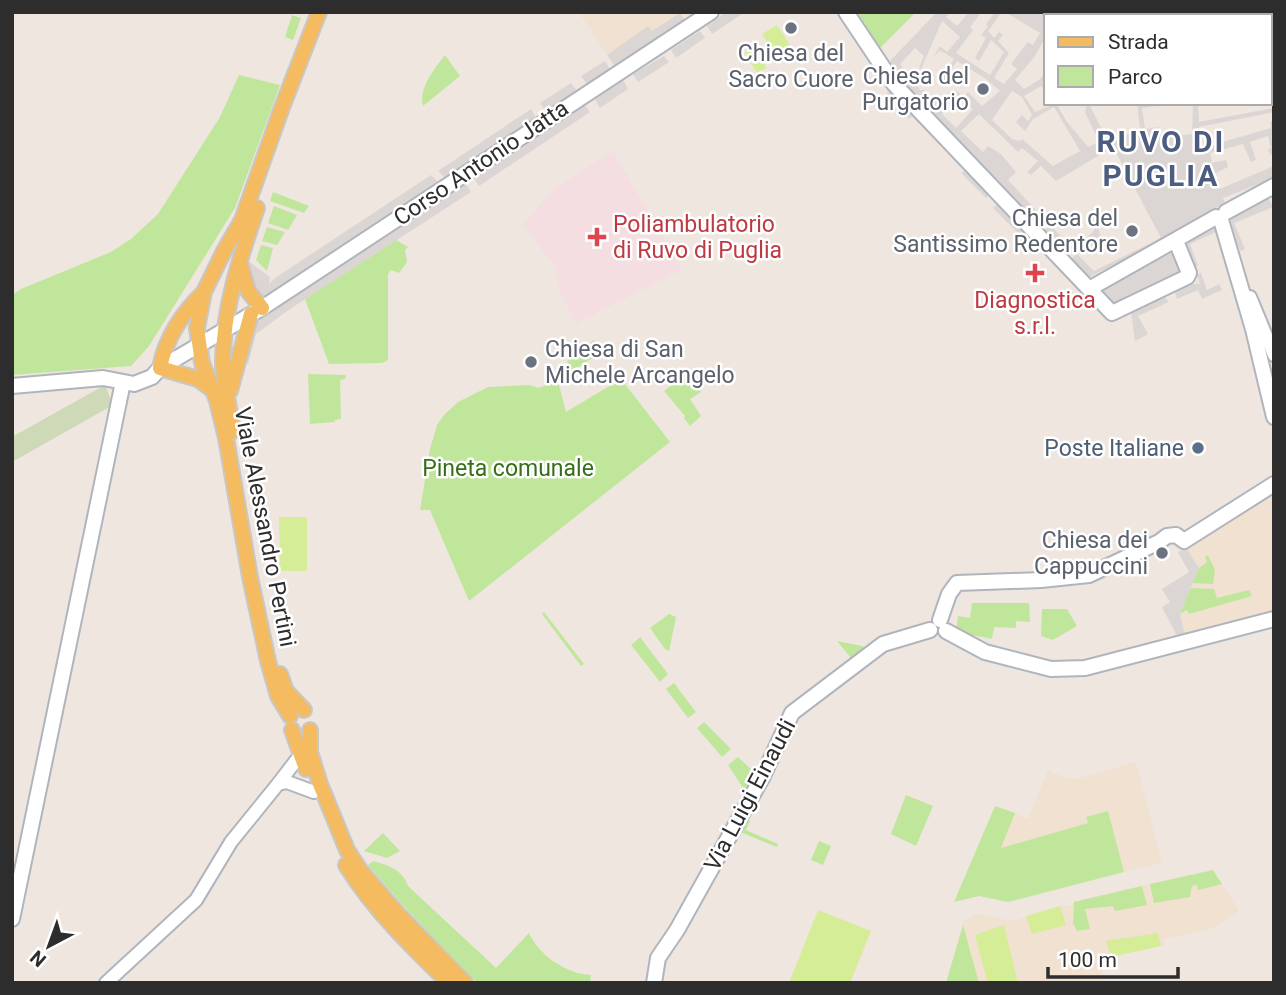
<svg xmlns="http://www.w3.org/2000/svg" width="1286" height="995" font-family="Roboto,sans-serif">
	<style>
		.education { fill: #f0e1d0 }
		.medical { fill: #f5dee2 }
		.green { fill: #c0e69c }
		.cemetery { fill: #cdd9b7 }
		.pitch { fill: #d6ed98 }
		.plaza { fill: #dbd6d3; fill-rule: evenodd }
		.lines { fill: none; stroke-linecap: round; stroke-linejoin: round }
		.tertiary-casing { stroke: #b0b5bd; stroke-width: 16 }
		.secondary-casing { stroke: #b0b5bd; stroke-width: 18 }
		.primary-casing { stroke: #c8c8c8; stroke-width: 18 }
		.tertiary { stroke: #fff; stroke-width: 12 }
		.secondary { stroke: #fff; stroke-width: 14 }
		.primary { stroke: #f4bb60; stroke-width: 14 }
		.worship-dot { fill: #6b7280; stroke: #fff; stroke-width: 2.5 }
		.health-dot { fill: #e0444e; stroke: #fff; stroke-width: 2.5 }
		.service-dot { fill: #5c6f8a; stroke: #fff; stroke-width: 2.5 }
		.labels { text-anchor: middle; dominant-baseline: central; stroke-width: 5; stroke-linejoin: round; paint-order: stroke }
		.worship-label { font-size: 23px; fill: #5b616d; stroke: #fff; text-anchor: end }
		.street-label { font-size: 23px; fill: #2d2d2d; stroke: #fff }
		.health-label { font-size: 23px; fill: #be3a42; stroke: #fff; text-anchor: start }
		.service-label { font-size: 23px; fill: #4e5e75; stroke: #fff; text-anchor: end }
		.park-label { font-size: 23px; fill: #386e1a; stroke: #fff }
		.district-label { font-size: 30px; font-weight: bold; letter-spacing: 2px; fill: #4c5d80; stroke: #fff }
	</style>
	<rect width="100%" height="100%" fill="#efe6e0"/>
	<!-- education -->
	<path class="education" d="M579 12H680V13L652 31 638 35 607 55Z
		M1274 492V611L1185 635 1180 614 1199 568 1187 549Z
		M1136 762 1162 863 1124 872 1108 811 1087 818 1088 823 1001 849 1015 813 1028 819 1048 771 1073 780Z
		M1213 870 1239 911 1211 929 1164 939 1165 945 1098 959 1104 983H979L962 921 978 914 1012 921 1060 906 1072 905 1075 901Z"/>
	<!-- medical -->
	<path class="medical" d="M613 151 682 270 576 324 560 291 555 267 523 225 552 190Z"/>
	<!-- green -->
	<path class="green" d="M857 12H916L880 48Z
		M292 15 301 18 293 40 285 37Z
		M445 55 460 76 423 106C418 88 435 68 445 55Z
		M239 75 280 85 235 208 149 346 131 366 12 375V295L21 289 111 252 131 239 158 214 220 117Z
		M273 192 309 206 304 213 270 201Z
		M274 206 297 215 288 230 268 223Z
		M267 227 285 232 277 245 262 241Z
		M396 240 408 247 405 250 407 262 399 273 391 270 388 274V360L382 363 329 364 305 299Z
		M261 245 273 248 267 271 256 260Z
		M594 340 602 352 571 372 567 361Z
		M308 374 346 375 345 379 340 380 341 419 335 420V422L310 424Z
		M686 374 701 392 690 399 701 416 690 426 684 418 685 416 664 391Z
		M621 379 670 442 469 601 430 510H420L430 449 437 425 444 415 458 402 488 387 530 385 538 388 558 381 566 412Z
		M1208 555 1215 570 1213 584 1193 583 1199 568 1207 562 1205 557Z
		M1190 588 1214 589 1217 598 1249 590 1252 596 1189 614 1187 610 1180 614Z
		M972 603H1029L1030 622 1016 621V628L994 627 992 639 956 632 958 616 970 618Z
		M1042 609H1067L1077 626 1053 640 1041 636Z
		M544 612 584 664 581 666 542 614Z
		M669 614 676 617 669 651 665 649 650 628Z
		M640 637 668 674 660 682 631 645Z
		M837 641 867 647 851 658Z
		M674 683 696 712 688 718 666 689Z
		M704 722 731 749 722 757 697 728Z
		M738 757 755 773 745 791 728 765Z
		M906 795 933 806 916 846 891 834Z
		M995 806 1015 813 1001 848 1088 823 1086 817 1108 811 1124 872 1008 902 979 896 954 902Z
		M747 819 750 821 746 830 778 844 777 847 740 832Z
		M383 833 400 851 387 858 364 851Z
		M819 841 831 846 823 865 811 860Z
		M373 861C388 865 403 870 408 886L496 968 529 933C539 955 566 974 591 975L590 983H477L408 911 368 865Z
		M1213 870 1222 884 1198 890 1197 885 1192 886 1190 897 1154 903 1150 884Z
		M1142 886 1147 905 1115 911 1113 906 1085 909 1090 929 1077 931 1073 924 1074 902Z
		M963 925 979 983H946L948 976Z"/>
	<!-- cemetery -->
	<path class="cemetery" d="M105 385 113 405 12 462V437Z"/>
	<!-- pitch -->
	<path class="pitch" d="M777 25 796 54 781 63 762 34Z
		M755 48 767 68 757 73 745 53Z
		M279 517H307V571H280Z
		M1060 906 1066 925 1032 934 1026 916Z
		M818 910 871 931 850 983H789Z
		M1004 925 1018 983H988L975 935Z
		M1158 933 1161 946 1111 957 1106 941Z"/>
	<!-- plaza -->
	<path class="plaza" d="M726 12H745L712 34 707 26Z
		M937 12H950L946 17 957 26 969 12 980 14 970 27 973 30 956 53 990 75 1004 52 991 40 979 61 975 58 986 38 981 35 988 26 986 24 995 12H1002L988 31 994 38 999 32 1003 35 998 41 1009 53 994 78 1004 84 1017 69 1011 64 1028 42 1033 45 1040 33 1005 12H1063V16H1046V36L1035 56 1015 80 1024 89 1039 80 1046 71V94L1041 86 1024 96 1035 112 1056 103 1067 122 1088 147 1099 142 1085 112 1087 103H1095L1090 106 1107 139 1138 132 1140 129 1137 103H1156V106L1142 108 1145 129 1159 127 1161 137 1192 134 1193 103H1198L1199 122 1274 108V112L1199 127 1202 148 1271 128 1270 122 1274 120V153L1270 155 1268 149 1271 148 1268 136 1250 142 1256 160 1251 162 1243 144 1210 153 1212 163 1226 160 1228 167 1214 174 1220 189 1274 166V178L1223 198 1225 203 1175 231 1176 234 1089 277 1071 259 1077 254 1074 250 1067 255 1044 230 1051 226 1074 249 1093 232 1097 222 1101 239 1078 255 1094 271 1161 238 1113 147 1056 181 1041 166 1031 175 1027 172 1038 161 1022 148 1018 152 979 114 961 131 983 152 988 146 1001 154 1016 172 1008 180 1045 220 1039 225 918 99 890 61ZM942 21 960 37 947 52 940 46 932 59 940 50 954 59 941 79 944 81 947 77 954 83 956 81 948 74 957 61 986 79 1000 91 982 106 968 92 964 97 955 90 953 92 951 91 948 94 955 100 959 96 973 109 956 128 942 114 945 111 924 90H920L900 64 915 48 924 56 919 67 921 69ZM1012 91 1022 97 1032 115 1028 121 1022 115 1016 122 1025 131 1033 119 1054 107 1080 151 1053 166 1022 139 1020 141 1012 139 992 120Z
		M680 13 685 21 615 67 607 55 648 26 652 31Z
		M700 31 705 38 676 58 671 50Z
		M664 56 669 62 638 82 633 74Z
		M605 61 610 69 587 84 581 76Z
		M623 80 628 89 600 108 594 98Z
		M571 83 577 91 546 112 540 103Z
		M892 91 914 114 909 119 886 93Z
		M584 104 590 112 479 186 474 178Z
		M531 109 536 118 445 178 438 171Z
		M967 169 991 193 986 198 961 173Z
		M431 175 438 182 270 295 261 297 252 292 247 275 248 261 270 277 269 284 275 278Z
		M465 183 471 192 290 309 256 334 248 364 243 361 251 326Z
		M1268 197 1273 207 1234 223 1245 249 1240 251 1230 219 1232 215Z
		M999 203 1026 232 1021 236 993 208Z
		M1217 227 1227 259H1223L1216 232 1190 244 1198 266H1192L1184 244Z
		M1172 253 1182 272 1113 304 1100 289Z
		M1201 273 1207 290 1219 284 1222 290 1202 299 1198 290 1177 299 1175 292 1192 284H1200L1197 275Z
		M1164 296 1169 302 1138 316 1148 334 1135 341 1131 312Z
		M1187 549 1199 568 1180 614 1185 635 1178 638 1162 607 1170 602 1162 589 1189 572 1178 552Z"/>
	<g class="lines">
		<!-- tertiary casing -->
		<g class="tertiary-casing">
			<path id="tertiary" d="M1250 297 1274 355
				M278 784 301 754
				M106 983 196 900 231 842 278 784 287 782 314 792"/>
		</g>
		<!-- secondary casing -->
		<g class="secondary-casing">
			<path id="secondary" d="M846 12 894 84 1112 313 1187 277 1189 273 1176 241
				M1226 212 1274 186
				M1221 220 1253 329 1274 417
				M1089 289 1216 217
				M12 386 103 378 134 384 152 377 160 368 262 308 711 12
				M940 620 949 594 957 583 1041 580 1089 575 1159 542 1167 536 1176 535 1184 541 1274 484
				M946 631 985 652 1051 669 1085 668 1274 619
				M12 919 123 382
				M654 983 658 958 677 930 763 776 792 713 883 644 930 630"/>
		</g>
		<!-- primary casing -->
		<g class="primary-casing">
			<path id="primary" d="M240 263 248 291 262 308
				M204 292C183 312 165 339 160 368L198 379 214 391
				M230 391 251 314
				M233 431C230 409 223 384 223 361 223 308 240 258 257 208
				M280 674 286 691 304 710
				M290 716 278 696 268 661 250 577 226 438 217 401 202 363 197 328 204 292 224 251 242 220 281 110 319 12
				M292 730 306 769
				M310 730V752L320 784 347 850 360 870 398 914 465 983
				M346 865C373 909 412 947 449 983"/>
		</g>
		<!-- tertiary -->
		<use href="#tertiary" class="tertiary"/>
		<!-- secondary -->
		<use href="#secondary" class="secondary"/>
		<!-- primary -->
		<use href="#primary" class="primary"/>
	</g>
	<!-- markers -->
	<g class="worship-dot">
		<circle cx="791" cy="28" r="7"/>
		<circle cx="983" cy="89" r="7"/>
		<circle cx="1132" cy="231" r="7"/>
		<circle cx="531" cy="362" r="7"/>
		<circle cx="1162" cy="553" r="7"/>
	</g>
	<g class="health-dot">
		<path d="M593.5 226.5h7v7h7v7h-7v7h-7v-7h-7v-7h7z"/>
		<path d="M1031.5 262.5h7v7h7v7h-7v7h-7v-7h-7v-7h7z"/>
	</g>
	<circle class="service-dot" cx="1198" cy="448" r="7"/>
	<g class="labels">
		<!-- worship labels -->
		<g class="worship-label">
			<text x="791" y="53" text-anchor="middle">Chiesa del<tspan x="791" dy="26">Sacro Cuore</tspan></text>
			<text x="969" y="76">Chiesa del<tspan x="969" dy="26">Purgatorio</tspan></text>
			<text x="1118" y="218">Chiesa del<tspan x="1118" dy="26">Santissimo Redentore</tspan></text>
			<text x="545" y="349" text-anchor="start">Chiesa di San<tspan x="545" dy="26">Michele Arcangelo</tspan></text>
			<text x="1148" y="540">Chiesa dei<tspan x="1148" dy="26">Cappuccini</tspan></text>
		</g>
		<!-- street labels -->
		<g class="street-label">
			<text transform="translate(481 163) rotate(-34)">Corso Antonio Jatta</text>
			<text transform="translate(265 527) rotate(79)">Viale Alessandro Pertini</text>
			<text transform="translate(750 795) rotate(-62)">Via Luigi Einaudi</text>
		</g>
		<!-- health labels -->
		<g class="health-label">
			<text x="613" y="224">Poliambulatorio<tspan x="613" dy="26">di Ruvo di Puglia</tspan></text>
			<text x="1035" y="300" text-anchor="middle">Diagnostica<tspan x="1035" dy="26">s.r.l.</tspan></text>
		</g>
		<!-- service labels -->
		<g class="service-label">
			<text x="1184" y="448">Poste Italiane</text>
		</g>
		<!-- park labels -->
		<g class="park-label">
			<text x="508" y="468">Pineta comunale</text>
		</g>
		<!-- district labels -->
		<g class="district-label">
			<text x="1161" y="141">RUVO DI<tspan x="1161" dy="34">PUGLIA</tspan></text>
		</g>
	</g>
	<!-- border -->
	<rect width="1286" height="995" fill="none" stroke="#2d2d2d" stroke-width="28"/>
	<!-- legend -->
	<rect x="1044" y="14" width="228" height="91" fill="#ffffff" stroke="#ababab" stroke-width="2"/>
	<rect x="1058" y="37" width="35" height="10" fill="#f4bb60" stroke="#ababab" stroke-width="2"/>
	<text x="1108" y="49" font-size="21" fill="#2d2d2d">Strada</text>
	<rect x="1058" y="66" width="35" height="21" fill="#c0e69c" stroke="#ababab" stroke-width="2"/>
	<text x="1108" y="84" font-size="21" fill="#2d2d2d">Parco</text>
	<!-- north arrow -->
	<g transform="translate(49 946) rotate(221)" stroke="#ffffff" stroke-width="5" paint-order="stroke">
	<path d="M0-5L12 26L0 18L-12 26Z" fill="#2d2d2d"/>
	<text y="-10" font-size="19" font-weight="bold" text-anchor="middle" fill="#2d2d2d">N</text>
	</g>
	<!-- scale -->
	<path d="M1048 967v10h130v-10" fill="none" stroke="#2d2d2d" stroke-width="3.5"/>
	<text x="1058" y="967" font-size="21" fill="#2d2d2d" stroke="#ffffff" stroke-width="5" paint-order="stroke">100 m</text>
</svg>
